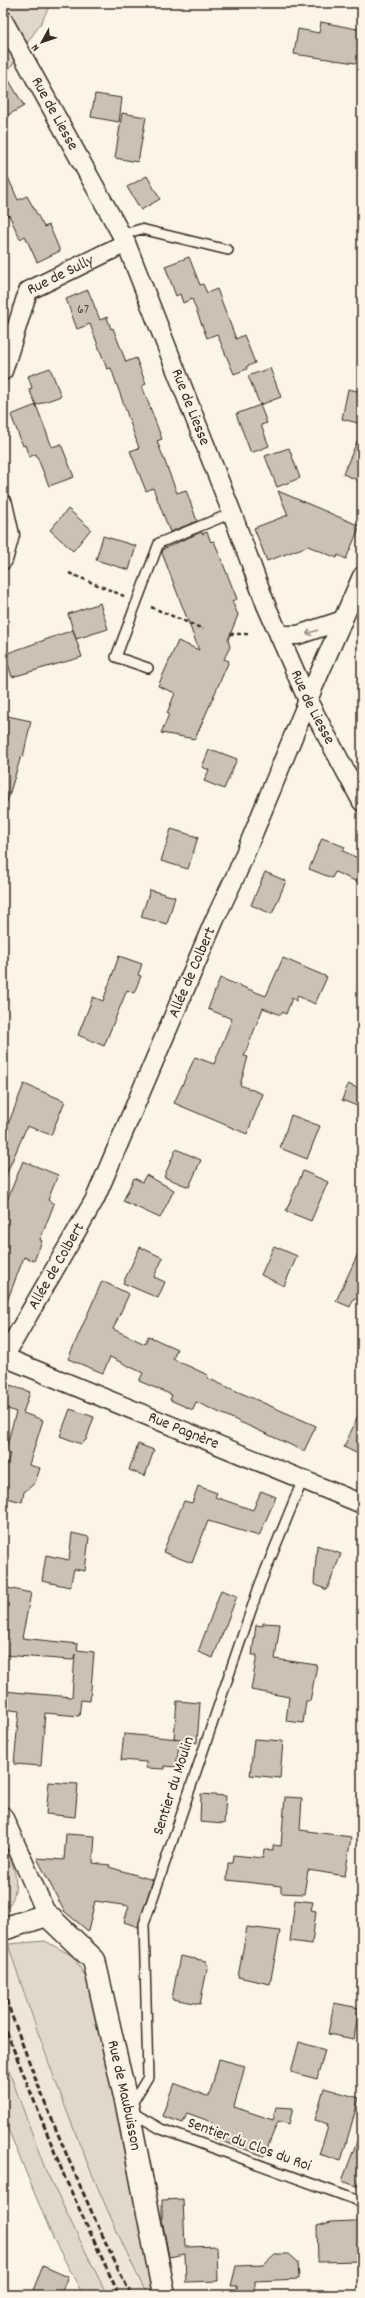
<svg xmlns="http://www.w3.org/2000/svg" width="365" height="2298" font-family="Dekko,sans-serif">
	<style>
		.built { fill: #eee6d6 }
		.green { fill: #e0d8c8; stroke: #8e8173 }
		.building { fill: #ccc2b3; stroke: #3b2a1e }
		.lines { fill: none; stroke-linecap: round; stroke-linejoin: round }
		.service-casing { stroke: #3b2a1e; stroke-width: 12 }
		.minor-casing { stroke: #3b2a1e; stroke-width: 21 }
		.tertiary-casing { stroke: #3b2a1e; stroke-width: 25 }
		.path { stroke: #3b2a1e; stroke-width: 2.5; stroke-dasharray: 4 3; stroke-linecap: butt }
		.service { stroke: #fcf5e5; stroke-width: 9 }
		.minor { stroke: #fcf5e5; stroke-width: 18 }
		.tertiary { stroke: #fcf5e5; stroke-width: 22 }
		.rail { stroke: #3b2a1e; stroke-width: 3; stroke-dasharray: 6 3; stroke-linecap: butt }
		.oneway { stroke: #9c9082 }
		.labels { text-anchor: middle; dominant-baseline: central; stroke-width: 4; stroke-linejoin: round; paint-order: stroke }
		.number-label { font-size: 14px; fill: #5f5043 }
		.street-label { font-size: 16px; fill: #3b2a1e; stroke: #fcf5e5 }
	</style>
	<rect width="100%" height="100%" fill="#fcf5e5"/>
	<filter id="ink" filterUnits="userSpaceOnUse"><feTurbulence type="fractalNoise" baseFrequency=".025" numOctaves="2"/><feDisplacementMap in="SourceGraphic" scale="8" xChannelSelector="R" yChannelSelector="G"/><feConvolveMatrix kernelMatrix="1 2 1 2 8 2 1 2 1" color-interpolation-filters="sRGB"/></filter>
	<g filter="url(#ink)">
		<!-- built -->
		<path class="built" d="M8 1944 44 2054 117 2234 147 2295H107L46 2171 3 2055V1946Z"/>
		<!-- green -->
		<path class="green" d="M3 3H51L41 23 3 78Z
			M3 1843C7 1853 13 1863 15 1873 17 1885 15 1905 3 1909Z
			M45 1941 73 1956 96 1994 159 2295H147C91 2182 47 2064 8 1944Z
			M3 2055 46 2171 107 2295H83L53 2238 3 2117Z"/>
		<!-- building -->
		<path class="building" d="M321 22 362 30V64L294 54 298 29 319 33Z
			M3 70 24 106 3 118Z
			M95 94 122 98 119 122 91 117Z
			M122 113 146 117 138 162 115 158Z
			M3 166 18 200 27 196 44 227 49 225 60 251 37 262 25 236 20 239 9 215 3 217Z
			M147 176 160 199 141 210 127 187Z
			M189 257 200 285 203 284 207 293 217 289 236 339 244 335 255 363 246 367 247 369 234 374 217 334 207 338 192 299 183 303 180 294 176 296 165 266Z
			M88 290 100 320 107 317 111 329 113 328 126 362 136 358 146 384 142 386 162 439 157 441 177 493 186 490 197 521 170 532 153 488 146 491 130 451 139 448 111 368 107 369 90 324 77 329 66 299Z
			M50 368 61 396 36 405 29 389 32 388 28 376Z
			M270 368 281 397 260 405 267 423 261 425 269 446 251 453 236 414 260 405 248 376Z
			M348 389 362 392V424L342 419Z
			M36 405 52 447 61 444 74 477 49 486 36 454 29 457 25 445 23 446 11 415Z
			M362 430V482L343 474Z
			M289 448 300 478 277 487 265 456Z
			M278 491 360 526 346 559 338 555 337 558 308 546 267 561 254 528 288 515Z
			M68 509 91 529 73 551 50 530Z
			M201 532 202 534 207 532 211 542 214 541 237 599 232 601 238 615 228 640 230 647 224 659 229 661 195 739 161 733 169 714 167 713 175 693 158 686 178 641 199 650 162 553 163 549Z
			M103 536 136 546 129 570 96 560Z
			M100 603 108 629 76 639 68 614Z
			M73 630 82 657 12 677 5 654Z
			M3 715 31 721 23 757 21 756 7 802H3Z
			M209 750 216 751 237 759 224 789 204 781 209 770 202 767Z
			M171 829 198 837 188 869 161 861Z
			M322 838 345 847 343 851 362 860V884L335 872 332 878 309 869Z
			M265 872 286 881 272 914 251 905Z
			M150 890 175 897 167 924 141 917Z
			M119 956 142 964 138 975 141 976 134 993 127 990 104 1046 78 1035 93 997 103 1001Z
			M283 958 327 977 315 1004 298 996 296 1001 292 998 286 1014 282 1012 281 1015 263 1008 244 1056 248 1057 240 1085 263 1094 247 1134 174 1103 195 1057 214 1064 232 1019 208 1009 220 978 266 996Z
			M24 1084 65 1101 51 1135 27 1126 3 1182V1137Z
			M348 1084 362 1090V1108L342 1100Z
			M291 1115 320 1126 307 1159 280 1148Z
			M176 1149 201 1160 189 1187 164 1177Z
			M23 1161 58 1175 48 1200 54 1204 40 1240 42 1241 34 1261 24 1257 4 1309 3 1210Z
			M303 1171 328 1182 311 1221 286 1211Z
			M146 1175 174 1190 160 1218 123 1201 134 1178 142 1182Z
			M362 1245V1301L354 1298 350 1307 336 1301Z
			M274 1246 297 1256 284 1286 261 1275Z
			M140 1247 163 1258 154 1277 165 1282 158 1298 123 1283Z
			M102 1281 129 1294 113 1329 145 1344 148 1336 177 1349 173 1359 208 1375 207 1378 316 1426 304 1451 196 1402 193 1410 170 1400 172 1395 139 1381 143 1373 110 1357 103 1373 68 1359Z
			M10 1385 30 1392 23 1413 43 1420 29 1465 40 1468 35 1483 24 1492 22 1502 3 1497V1476L10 1454 5 1452 16 1412 3 1407Z
			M362 1406V1456L344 1447Z
			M70 1409 94 1417 86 1440 81 1444 60 1436Z
			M138 1444 154 1450 145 1476 129 1470Z
			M198 1486 217 1493 215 1497 253 1510 261 1491 276 1497 259 1536 208 1521 192 1563 163 1552 184 1501 192 1503Z
			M72 1533 89 1537 85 1571 74 1569 70 1587 42 1581 46 1555 69 1560Z
			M317 1545 341 1554 327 1590 314 1584Z
			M3 1587 31 1593 22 1638 78 1644 77 1650 94 1652 90 1701 81 1700 79 1716 45 1713 41 1766 14 1764 19 1711 3 1709V1691L72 1697 75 1654 73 1660 3 1655Z
			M221 1590 237 1596 213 1658 198 1652Z
			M263 1623 280 1624 275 1659 317 1665 310 1701H306L303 1723 286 1721 289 1697 251 1690 257 1655H252L256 1625 263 1626Z
			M177 1701 200 1703 197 1743 174 1738Z
			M124 1734 180 1739 176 1767 165 1766V1769L146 1768V1762L121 1760Z
			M254 1739 283 1741 280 1778 250 1775Z
			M49 1782 78 1784 75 1817 46 1814Z
			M201 1794 226 1796 224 1824 200 1822Z
			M285 1797 302 1798 300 1830 351 1837 345 1876 308 1870 304 1894 281 1893V1886L227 1880 228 1863H232L233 1855 263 1858 264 1849 273 1850V1845L281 1846Z
			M66 1834 95 1836 93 1863 110 1865 109 1867 153 1880 138 1927 124 1922 129 1906 95 1901 88 1931 64 1911 37 1858 64 1860Z
			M295 1900 313 1902 311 1910 316 1911 312 1944 290 1941Z
			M247 1927 280 1931 270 1984 238 1977Z
			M180 1956 206 1961V1964L208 1965 200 2004 172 1999Z
			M334 2003 359 2008 354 2039 328 2034Z
			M299 2042 325 2050 317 2079 291 2072Z
			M219 2059 245 2066 234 2107 273 2120 276 2107 293 2108 289 2124 278 2121 264 2156 213 2138 212 2122 187 2113 183 2123 162 2116 174 2083 209 2097Z
			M324 2088 359 2098 341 2161 319 2154 328 2127H327L328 2124 315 2120Z
			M360 2133H362V2188L342 2181Z
			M183 2199 185 2247 217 2246 218 2281 186 2282 185 2254 169 2257 162 2220V2200Z
			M353 2221 362 2222V2261L318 2262 317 2226 331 2222Z
			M276 2254H289L298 2262 299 2279 255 2281V2295H237V2286H231L236 2266 264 2265Z
			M43 2266 68 2277 60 2295H31Z"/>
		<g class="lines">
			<!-- service casing -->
			<g class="service-casing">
				<path id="service" d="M121 235 141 229 228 250
					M148 668 116 657 159 543 232 513
					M303 1479 260 1584 144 1924 148 2077 128 2110 161 2129 362 2202"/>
			</g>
			<!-- minor casing -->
			<g class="minor-casing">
				<g id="minor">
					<path id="s1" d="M3 20 126 243 232 513 266 605 308 701 362 802"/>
					<path id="s2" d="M3 371 28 291 126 243"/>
					<path d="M3 504 10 535 3 560"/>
					<path d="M279 635H298L343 620"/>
					<path id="s3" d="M4 1357 362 1504"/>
					<path id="s4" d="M3 1359 95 1199 215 919 237 873 313 688 362 576"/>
					<path d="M3 1816 47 1915"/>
				</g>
			</g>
			<!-- tertiary casing -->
			<g class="tertiary-casing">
				<g id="tertiary">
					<path id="s5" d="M3 1929 47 1915 94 1960 128 2110 164 2295"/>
				</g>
			</g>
			<!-- path -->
			<path class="path" d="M69 573 124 596
				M151 607 203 629
				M230 634H250"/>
			<!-- service -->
			<use href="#service" class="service"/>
			<!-- minor -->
			<use href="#minor" class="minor"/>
			<!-- tertiary -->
			<use href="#tertiary" class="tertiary"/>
			<!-- rail -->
			<path class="rail" d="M3 1991C40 2095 82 2196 131 2295
				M3 2023 65 2178 119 2295"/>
		</g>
		<!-- one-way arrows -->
		<defs><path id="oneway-shaft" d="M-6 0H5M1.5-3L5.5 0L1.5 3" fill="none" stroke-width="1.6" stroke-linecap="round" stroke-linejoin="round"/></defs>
		<use class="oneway" href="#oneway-shaft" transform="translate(312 632) rotate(163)"/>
	</g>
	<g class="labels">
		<!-- number labels -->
		<g class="number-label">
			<text x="83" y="310">67</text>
		</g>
		<!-- street labels -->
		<g class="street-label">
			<text stroke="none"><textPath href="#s1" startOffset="107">Rue de Liesse</textPath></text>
			<text stroke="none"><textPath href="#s2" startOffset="120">Rue de Sully</textPath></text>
			<text stroke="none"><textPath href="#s1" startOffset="431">Rue de Liesse</textPath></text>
			<text stroke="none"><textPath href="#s1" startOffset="755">Rue de Liesse</textPath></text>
			<text stroke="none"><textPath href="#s4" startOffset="431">Allée de Colbert</textPath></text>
			<text stroke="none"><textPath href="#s4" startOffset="107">Allée de Colbert</textPath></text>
			<text stroke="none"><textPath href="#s3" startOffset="194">Rue Pagnère</textPath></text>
			<text transform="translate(174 1786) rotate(-72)">Sentier du Moulin</text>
			<text stroke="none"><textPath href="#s5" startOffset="250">Rue de Maubuisson</textPath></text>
			<text transform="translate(249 2145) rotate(20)">Sentier du Clos du Roi</text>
		</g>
	</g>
	<!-- margin -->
	<rect width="365" height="2298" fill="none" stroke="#fcf5e5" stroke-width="16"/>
	<rect x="8" y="8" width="349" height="2282" fill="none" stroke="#3b2a1e" stroke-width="1.5" filter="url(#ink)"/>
	<!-- north arrow -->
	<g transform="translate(42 42) rotate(230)" stroke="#fcf5e5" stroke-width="3" paint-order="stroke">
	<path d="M0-3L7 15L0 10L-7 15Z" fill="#3b2a1e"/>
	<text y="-6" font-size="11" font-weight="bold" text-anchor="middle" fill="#3b2a1e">N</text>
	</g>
</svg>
